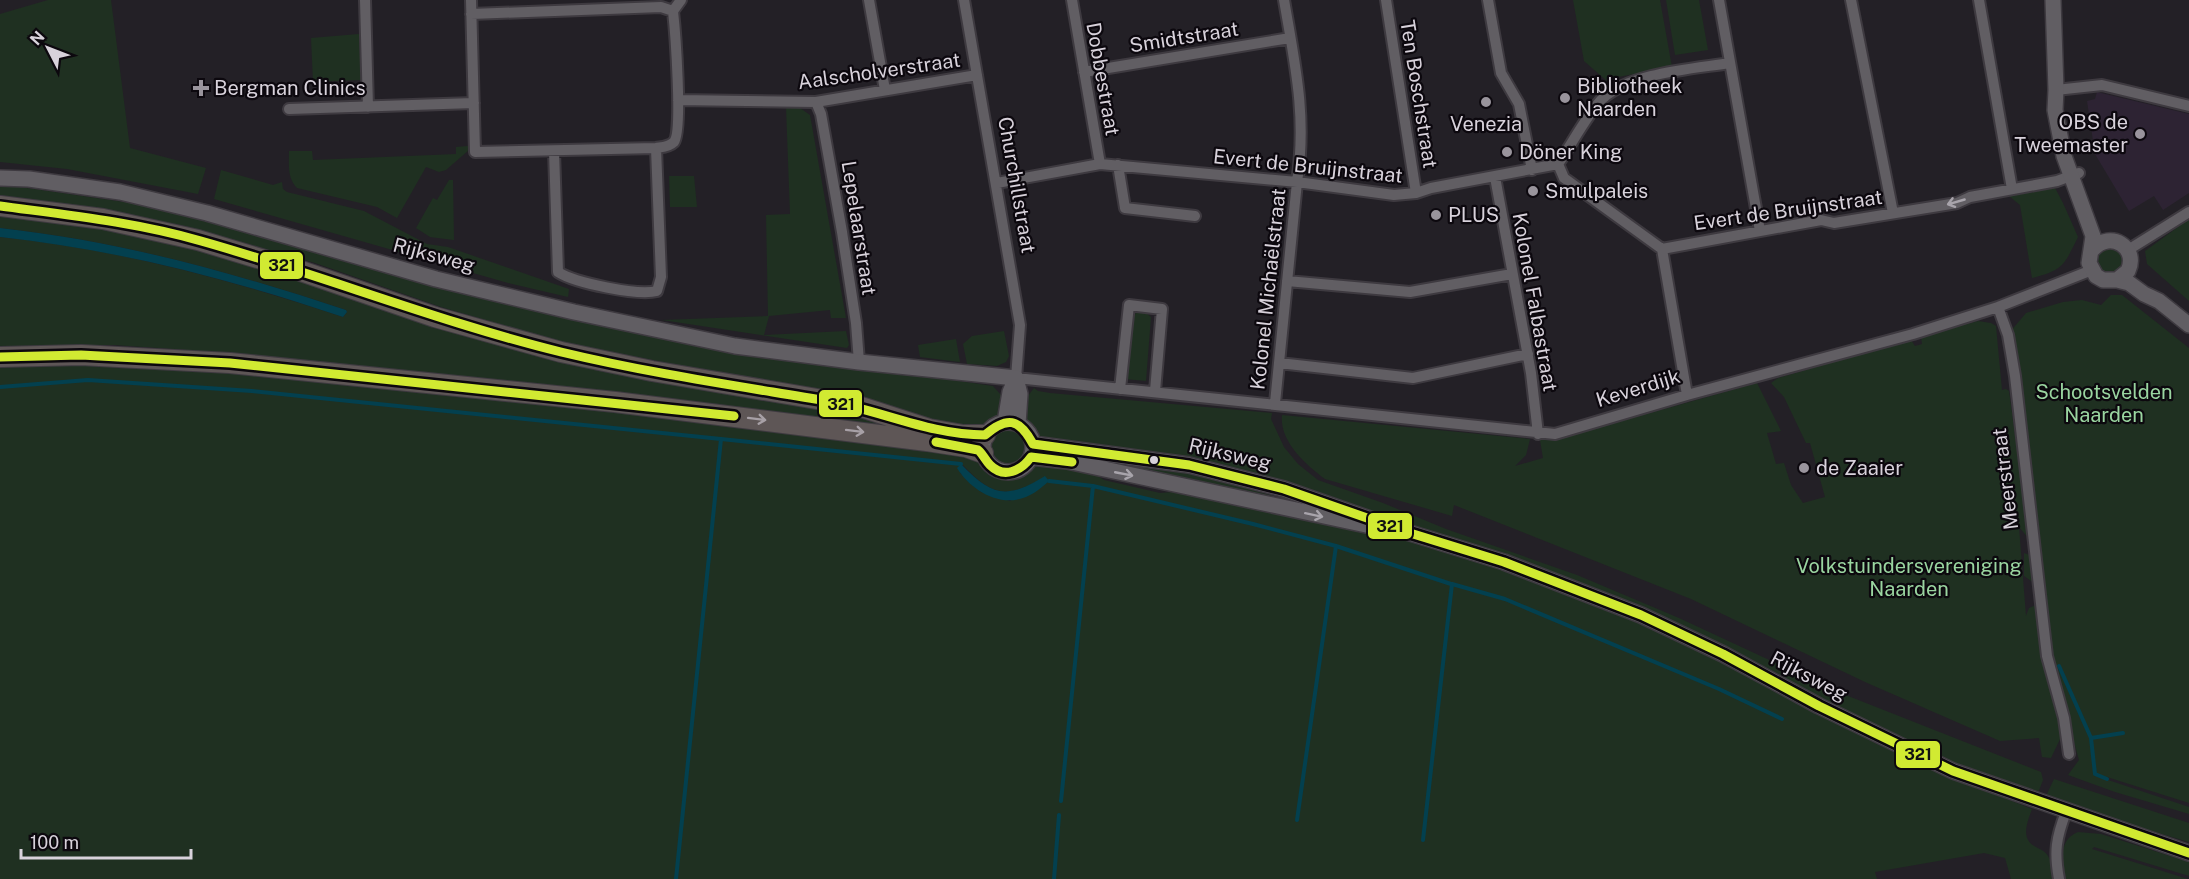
<svg xmlns="http://www.w3.org/2000/svg" width="2189" height="879" font-family="'Public Sans',sans-serif">
	<style>
		.built { fill: #2d2333 }
		.green { fill: #1f3021; fill-rule: evenodd }
		.water { fill: #03404f }
		.lines { fill: none; stroke-linecap: round; stroke-linejoin: round }
		.stream { stroke: #03404f; stroke-width: 4 }
		.street-casing { stroke: #3e3a40; stroke-width: 14 }
		.secondary-casing { stroke: #3e3a40; stroke-width: 18 }
		.highway-casing { stroke: #3e3a40; stroke-width: 22 }
		.street { stroke: #615e63; stroke-width: 10 }
		.secondary { stroke: #615e63; stroke-width: 15 }
		.highway { stroke: #5e5656; stroke-width: 20 }
		.bus-1-casing { stroke: #0c080e; stroke-width: 14 }
		.bus-1 { stroke: #d1ea32; stroke-width: 9 }
		.oneway { stroke: #a8a4ab }
		.oneway2 { stroke: #a7a0a6 }
		.poi-dot { fill: #99949c; stroke: #0c080e; stroke-width: 2 }
		.bus-dot { fill: #d8d2db; stroke: #0c080e; stroke-width: 2 }
		.labels { text-anchor: middle; dominant-baseline: central; stroke-width: 4.5; stroke-linejoin: round; paint-order: stroke }
		.street-label { font-size: 20px; fill: #d8d2db; stroke: #0c080e }
		.poi-label { font-size: 20px; fill: #d8d2db; stroke: #0c080e; text-anchor: start }
		.park-label { font-size: 20px; fill: #9ad5a0; stroke: #0c080e }
		.line-badge { stroke: #0c080e; stroke-width: 2 }
		.pale-badge-label { font-size: 16px; text-anchor: middle; font-weight: bold; fill: #111 }
	</style>
	<rect width="100%" height="100%" fill="#232026"/>
	<!-- built -->
	<path class="built" d="M2097 92 2189 114V193L2163 210 2154 196 2129 211 2095 154 2087 101 2095 99Z"/>
	<!-- green -->
	<path class="green" d="M48 0H111L130 148 206 168 198 194 67 169 0 162V14Z
		M1573 0H1660L1672 67 1618 77 1608 82 1584 61Z
		M1666 0H1699L1708 50 1675 55Z
		M359 34 361 80 313 82 311 38Z
		M786 107 800 108 810 115 846 318H831L830 310 769 316 764 335 846 331 849 345 847 348 662 320 768 316 766 215 790 214Z
		M468 146 469 150 446 170 439 172 426 167 397 218 377 207 297 188C287 178 289 164 289 151H312L313 160 456 154V147Z
		M221 170 273 185 282 182 283 189 287 192 364 211 427 244 448 247 569 289 568 297 508 283 214 199Z
		M669 176H694L697 207H670Z
		M449 180H453L454 240 430 237 416 228 433 198 437 200Z
		M0 184 138 204 227 224 385 271 911 374 993 386 1001 395V399L1006 400 998 417 979 430 916 422 831 391 678 365 561 342 441 307 315 263 185 226 105 210 0 195Z
		M2055 188 2063 203 2078 237C2064 265 2064 270 2032 278L2020 205 2009 196Z
		M0 213 150 236 352 295 838 407 922 431 848 427 789 413 231 353 114 345 0 346V237C118 249 231 280 343 317L347 312 346 310C232 272 119 241 0 228Z
		M2189 219V301L2147 264 2145 251Z
		M2097 261a13 13 0 1 1 26 0a13 13 0 1 1-26 0Z
		M2111 295H2122L2189 348V803L2107 777 2108 780 2189 807V814L2115 792 2068 775 2079 760 2055 675 2034 583 2024 576V553L2038 558 2010 332 2026 313 2063 302 2082 300 2101 305Z
		M1136 313H1146L1151 317 1146 381 1125 379 1131 320Z
		M1978 321 1991 323 1996 326 2002 390 2006 389 2009 391 2029 539 2019 527 2026 616 2029 608 2038 604 2042 651 2049 687 2060 721 2062 735 2051 758 2042 757 2039 738 2000 741 1865 682 1691 599 1454 505 1452 516 1325 479C1306 465 1279 441 1282 415L1530 439 1526 455 1515 466 1543 458 1540 440 1572 435 1757 383 1781 431 1767 433 1776 464 1784 463 1791 485 1803 503 1825 497 1810 443H1806L1784 397 1771 383 1778 378 1911 340 1915 346 1922 344 1921 337Z
		M1004 331 1009 356 1006 362 997 366 967 364 963 344 972 336Z
		M956 339 960 362 920 357 918 345Z
		M84 364 320 376 977 455C986 471 1001 484 1020 475 1027 471 1033 466 1041 463L1093 473 1104 480 1160 493 1186 491 1267 509 1381 538 1416 542 1482 563 1573 596 1694 646 1877 744 1944 774 2032 809C2027 823 2020 839 2036 847 2041 850 2045 851 2048 856 2052 862 2053 872 2055 879H2011L2005 858 1984 853 1875 872 1877 879H0V365ZM962 464C993 497 1006 499 1045 477L1010 501 981 492 960 473Z
		M1034 388 1038 391 1050 393 1272 413 1271 419 1284 447 1298 464 1318 480 1383 503 1446 529 1577 575 1679 618 1838 692 2041 772 2043 780 2038 793 1950 764 1716 646 1301 490 1041 440 1026 419 1028 396Z
		M989 447a19 19 0 1 1 38 0a19 19 0 1 1-38 0Z
		M1072 453 1194 470 1256 491 1373 524 1089 463Z
		M2054 779 2189 823V842L2100 816 2046 796Z
		M2078 832 2101 834 2189 862V876L2094 847 2092 849 2188 879H2065C2062 861 2058 840 2078 832Z"/>
	<!-- water -->
	<path class="water" d="M0 228C119 241 232 272 346 310L347 312 343 317C230 279 119 250 0 237Z
		M961 464C992 496 1006 500 1045 476L1049 481C1043 486 1037 492 1030 495 1003 510 971 491 957 468Z"/>
	<g class="lines">
		<!-- stream -->
		<path class="stream" d="M0 387 88 380 252 391 721 439
			M1049 481 1093 486 1253 524 1336 546 1451 584
			M2059 666 2091 738 2095 774 2107 779
			M2091 738 2123 733
			M1061 801 1093 486
			M1297 820 1336 546
			M1423 840 1452 584 1505 599 1719 689 1782 719
			M676 879 721 439 961 464
			M1054 879 1059 815"/>
		<!-- street casing -->
		<g class="street-casing">
			<path id="street" d="M365 0 368 107
				M471 0 475 152 656 148C662 147 669 147 674 142 683 131 675 29 673 11L681 0
				M869 0 885 90
				M964 0 1020 325 1016 378 1555 434 1687 395 1913 334 1998 307 2092 270
				M1072 0 1100 164
				M1386 0 1416 193
				M1488 0 1501 73 1519 104 1532 170
				M1719 0 1760 231
				M1851 0 1893 213
				M1979 0 2012 189
				M471 14 661 7 673 11
				M1084 72 1290 38
				M2056 90 2102 85 2189 106
				M678 100 816 102 977 75
				M816 102 821 114 842 232 856 323 859 362
				M289 109 474 103
				M554 151 558 272C575 283 638 296 657 291L661 277 656 148
				M1558 164C1570 147 1588 113 1602 99 1630 73 1692 69 1730 63
				M1118 165 1125 208 1195 216
				M1495 177 1531 373 1538 434
				M997 183 1100 164 1297 182 1394 195 1416 193 1431 188 1558 164 1564 178 1662 249
				M1662 249 1821 220 1834 223 1957 203 1970 197 2057 181 2079 173
				M1662 249 1687 395
				M2128 250 2189 212
				M1287 281 1410 292 1512 274
				M1998 307 2008 335 2015 376 2047 656 2064 718 2069 754
				M1279 363 1413 378 1528 354
				M1120 389 1129 305 1162 309 1155 391
				M1275 403 1297 182C1307 117 1295 64 1284 0
				M2059 879C2054 852 2056 838 2066 812"/>
		</g>
		<!-- secondary casing -->
		<g class="secondary-casing">
			<path id="secondary" d="M2053 0 2056 90 2055 110 2064 156 2093 236 2089 263 2096 276 2103 280H2117L2128 271C2139 247 2110 230 2093 249
				M0 178 29 179 120 192 207 213 436 279 574 312 735 346 859 362 1016 378
				M2117 280 2129 283 2144 294 2159 301 2189 325
				M1016 378 1020 394 1018 424
				M983 447a25 25 0 1 1 50 0a25 25 0 1 1-50 0Z
				M1005 422 1010 392 1016 378
				M1033 444 1189 465 1284 489 1410 533 1504 562 1641 615 1723 654 1819 706 1953 771 2189 853
				M1031 457 1067 461 1366 525"/>
		</g>
		<!-- highway casing -->
		<g class="highway-casing">
			<path id="highway" d="M0 206 103 219 198 240 301 271 435 317 561 352 652 371 858 406 929 429 963 435H985
				M0 357 81 355 230 363 615 402 927 441 966 447 983 453"/>
		</g>
		<!-- street -->
		<use href="#street" class="street"/>
		<!-- secondary -->
		<use href="#secondary" class="secondary"/>
		<!-- highway -->
		<use href="#highway" class="highway"/>
		<!-- bus-1 casing -->
		<g class="bus-1-casing">
			<path id="bus-1" d="M0 206C67 215 135 222 201 241 322 275 439 322 561 352 648 373 738 386 827 401 880 410 930 435 985 435 1007 416 1019 418 1033 444L1189 465 1284 489 1410 533 1504 562 1641 615 1723 654 1819 706 1953 771 2189 853
				M0 357 81 355 230 363 734 416
				M936 442 978 450C983 454 985 460 990 465 1004 479 1021 471 1031 457L1072 462"/>
		</g>
		<!-- bus-1 -->
		<use href="#bus-1" class="bus-1"/>
	</g>
	<!-- one-way arrows -->
	<defs><path id="oneway-shaft" d="M-6 0H5M1.5-3L5.5 0L1.5 3" fill="none" stroke-width="1.6" stroke-linecap="round" stroke-linejoin="round" transform="scale(1.5)"/></defs>
	<g class="oneway">
		<use href="#oneway-shaft" transform="translate(1956 202) rotate(164)"/>
		<use href="#oneway-shaft" transform="translate(1124 474) rotate(11)"/>
		<use href="#oneway-shaft" transform="translate(1314 515) rotate(12)"/>
	</g>
	<g class="oneway2">
		<use href="#oneway-shaft" transform="translate(757 419) rotate(7)"/>
		<use href="#oneway-shaft" transform="translate(855 431) rotate(7)"/>
	</g>
	<!-- markers -->
	<g class="poi-dot">
		<path d="M198 79h6v6h6v6h-6v6h-6v-6h-6v-6h6z"/>
		<circle cx="1565" cy="98" r="6"/>
		<circle cx="1486" cy="102" r="6"/>
		<circle cx="2140" cy="134" r="6"/>
		<circle cx="1507" cy="152" r="6"/>
		<circle cx="1533" cy="191" r="6"/>
		<circle cx="1436" cy="215" r="6"/>
		<circle cx="1804" cy="468" r="6"/>
	</g>
	<circle class="bus-dot" cx="1154" cy="460" r="5"/>
	<g class="labels">
		<!-- street labels -->
		<g class="street-label">
			<text transform="translate(1184 37) rotate(-9)">Smidtstraat</text>
			<text transform="translate(879 71) rotate(-8)">Aalscholverstraat</text>
			<text transform="translate(1103 79) rotate(80)">Dobbestraat</text>
			<text transform="translate(1419 94) rotate(81)">Ten Boschstraat</text>
			<text transform="translate(1308 166) rotate(6)">Evert de Bruijnstraat</text>
			<text transform="translate(1017 185) rotate(80)">Churchillstraat</text>
			<text transform="translate(1788 210) rotate(-8)">Evert de Bruijnstraat</text>
			<text transform="translate(859 228) rotate(81)">Lepelaarstraat</text>
			<text transform="translate(434 255) rotate(15)">Rijksweg</text>
			<text transform="translate(1268 289) rotate(-84)">Kolonel Michaëlstraat</text>
			<text transform="translate(1535 302) rotate(80)">Kolonel Falbastraat</text>
			<text transform="translate(1638 388) rotate(-17)">Keverdijk</text>
			<text transform="translate(1230 454) rotate(13)">Rijksweg</text>
			<text transform="translate(2005 479) rotate(-97)">Meerstraat</text>
			<text transform="translate(1809 676) rotate(28)">Rijksweg</text>
		</g>
		<!-- poi labels -->
		<g class="poi-label">
			<text x="1577" y="86">Bibliotheek<tspan x="1577" dy="23">Naarden</tspan></text>
			<text x="214" y="88">Bergman Clinics</text>
			<text x="2128" y="122" text-anchor="end">OBS de<tspan x="2128" dy="23">Tweemaster</tspan></text>
			<text x="1486" y="124" text-anchor="middle">Venezia</text>
			<text x="1519" y="152">Döner King</text>
			<text x="1545" y="191">Smulpaleis</text>
			<text x="1448" y="215">PLUS</text>
			<text x="1816" y="468">de Zaaier</text>
		</g>
		<!-- park labels -->
		<g class="park-label">
			<text x="2104" y="392">Schootsvelden<tspan x="2104" dy="23">Naarden</tspan></text>
			<text x="1909" y="566">Volkstuindersvereniging<tspan x="1909" dy="23">Naarden</tspan></text>
		</g>
	</g>
	<g class="line-badge">
		<rect x="259" y="251" width="45" height="29" rx="6" fill="#d1ea32"/>
		<rect x="818" y="389" width="45" height="29" rx="6" fill="#d1ea32"/>
		<rect x="1367" y="512" width="46" height="28" rx="6" fill="#d1ea32"/>
		<rect x="1895" y="740" width="46" height="29" rx="6" fill="#d1ea32"/>
	</g>
	<g class="pale-badge-label">
		<text x="282" y="271">321</text>
		<text x="841" y="410">321</text>
		<text x="1390" y="532">321</text>
		<text x="1918" y="760">321</text>
	</g>
	<!-- north arrow -->
	<g transform="translate(48 48) rotate(312)" stroke="#0c080e" stroke-width="4.5" paint-order="stroke">
	<path d="M0-4.5L10 22L0 15L-10 22Z" fill="#d8d2db"/>
	<text y="-9" font-size="16" font-weight="bold" text-anchor="middle" fill="#d8d2db">N</text>
	</g>
	<!-- scale -->
	<path d="M21 849v9h170v-9" fill="none" stroke="#d8d2db" stroke-width="3"/>
	<text x="30" y="849" font-size="18" fill="#d8d2db" stroke="#0c080e" stroke-width="4.5" paint-order="stroke">100 m</text>
</svg>
